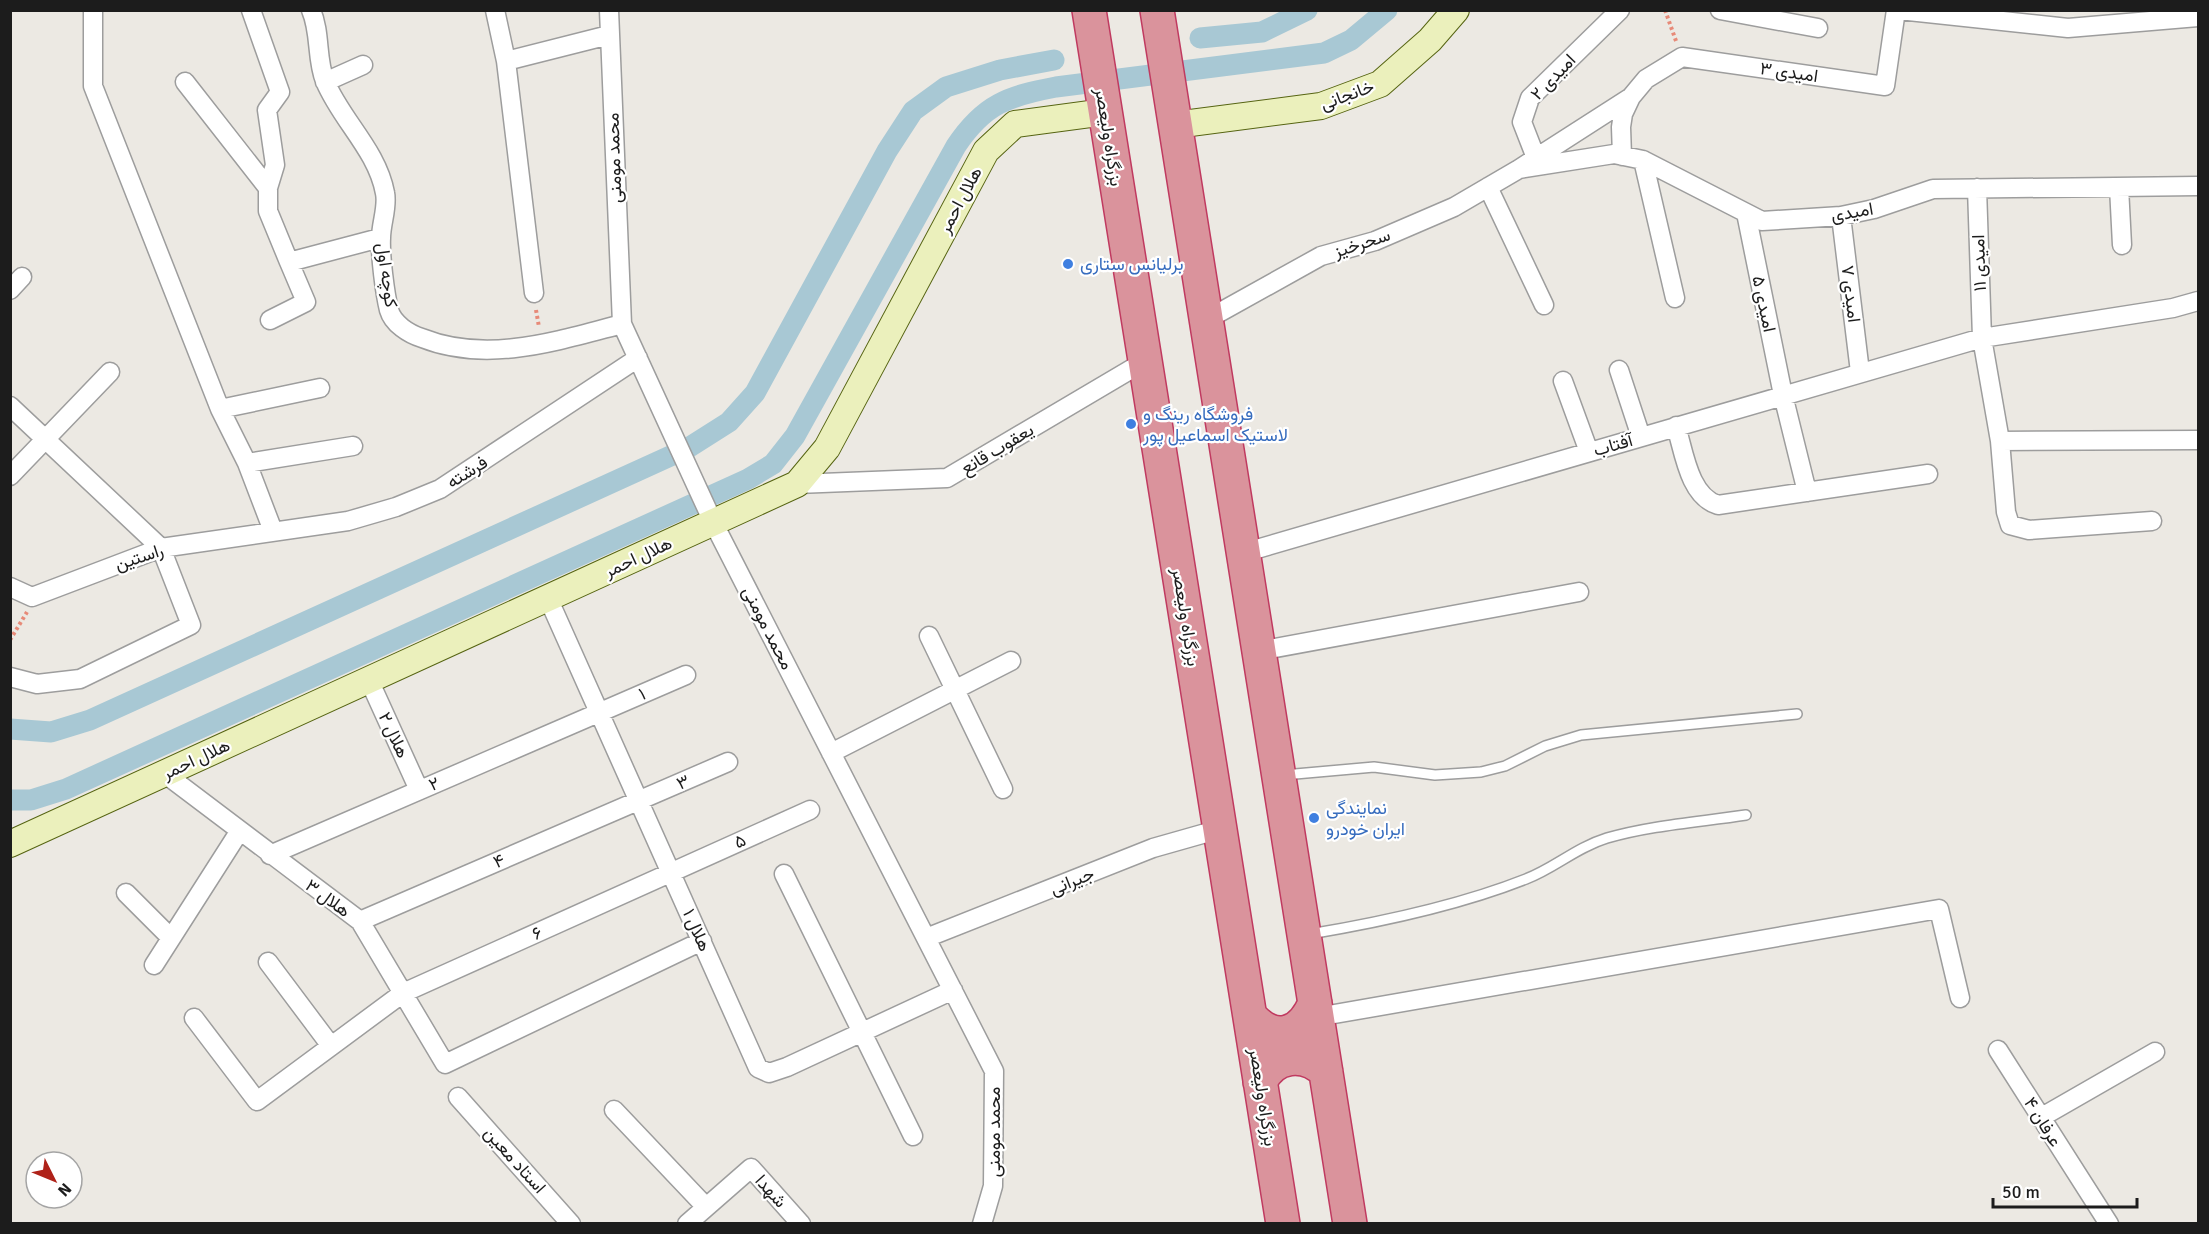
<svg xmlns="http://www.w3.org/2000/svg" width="2209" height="1234" font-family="Signika,Vazirmatn,sans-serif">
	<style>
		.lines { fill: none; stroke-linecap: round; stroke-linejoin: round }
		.canal { stroke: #a8c8d4; stroke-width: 21 }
		.lane-casing { stroke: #9d9d9d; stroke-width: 12 }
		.street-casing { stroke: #9d9d9d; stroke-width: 21 }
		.secondary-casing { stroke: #566412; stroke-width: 28 }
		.highway-casing { stroke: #c03a60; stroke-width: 36 }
		.path { stroke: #e78a78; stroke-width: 4; stroke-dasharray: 3 3; stroke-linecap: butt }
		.lane { stroke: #fff; stroke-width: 9 }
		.street { stroke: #fff; stroke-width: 18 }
		.secondary { stroke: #ebf0bc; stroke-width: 26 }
		.highway { stroke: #da939c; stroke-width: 33 }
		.shop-dot { fill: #3f7fe0; stroke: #fff; stroke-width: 2 }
		.labels { text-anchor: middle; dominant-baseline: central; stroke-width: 4.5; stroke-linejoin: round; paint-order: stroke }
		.street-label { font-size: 18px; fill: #1c1c1c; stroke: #fff }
		.shop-label { font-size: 18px; fill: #366cbe; stroke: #fff; text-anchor: start }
	</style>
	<rect width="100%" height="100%" fill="#ece9e3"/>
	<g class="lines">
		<!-- canal -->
		<path class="canal" d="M1200 38 1262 32 1307 10
			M10 729 51 732 90 720 688 448 729 422 755 393 887 151 913 111 946 87 1000 70 1054 60
			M10 800H31L66 789 748 479 773 464 795 436 956 146C984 104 1008 96 1056 87L1324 53 1351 40 1387 10"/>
		<!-- lane casing -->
		<g class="lane-casing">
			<path id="lane" d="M1284 775 1374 767 1435 775 1481 772 1505 766 1545 746 1581 735 1797 714
				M1310 934C1382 922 1458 906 1526 879 1555 868 1575 848 1607 838 1652 825 1700 822 1746 815"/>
		</g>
		<!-- street casing -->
		<g class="street-casing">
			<path id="street" d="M93 10V86L220 409 247 463 273 531
				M251 10 280 92 267 110 275 165 268 188V211L289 262 380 238
				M311 10C321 33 316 59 325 81 341 120 377 150 385 193 388 207 381 223 381 238 380 255 385 294 389 310 393 324 409 334 422 338 487 364 557 341 622 324
				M495 10 506 61
				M609 10 622 324 713 522 994 1071 993 1186 982 1224
				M1720 10 1818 28
				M1899 10 2068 28 2198 17
				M185 82 268 188
				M325 82 363 65
				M1622 156 1621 127 1623 114 1631 97 1646 79 1682 57 1885 86 1896 10
				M1536 158 1522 122 1530 98 1620 10
				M1643 160 1675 298
				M1519 169 1614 154 1643 160 1762 221 1841 216 1874 209 1933 189 2198 186
				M1488 187 1544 305
				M2119 187 2122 245
				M1977 188 1982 338 2000 441 2006 512 2010 525 2029 530 2152 521
				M1746 213 1783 395 1807 492
				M1841 216 1860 372
				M10 290 22 277
				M534 293 506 61 609 35
				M270 320 306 302 289 262
				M1206 320 1321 256 1375 241 1454 207 1519 169 1631 97
				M1619 370 1641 437
				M1563 381 1589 452
				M10 406 161 548 191 625 80 679 37 684 10 677
				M220 409 320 388
				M1676 426C1684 452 1689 496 1718 505L1928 474
				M2000 441 2198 440
				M247 463 353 446
				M10 476 110 372
				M797 484 947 478 1145 361
				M1243 553 1982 338 2173 308 2198 301
				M10 587 32 597 161 548 348 521 396 507 440 489 638 358
				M548 598 758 1068 769 1073 787 1067 953 990
				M929 636 1003 789
				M1259 651 1579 592
				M369 680 419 790
				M831 753 1011 661
				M164 773 360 921 445 1064 702 941
				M270 855 686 675
				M784 874 913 1136
				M126 893 171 938
				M360 921 728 762
				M926 938 1153 848 1220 829
				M268 962 331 1046
				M154 965 239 832
				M1317 1017 1939 909 1960 998
				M194 1018 257 1101 403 993 810 810
				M1998 1050 2109 1224
				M458 1097 571 1224
				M614 1110 706 1207
				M2040 1118 2155 1052
				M687 1224 751 1168 801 1224"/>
		</g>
		<!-- secondary casing -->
		<g class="secondary-casing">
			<path id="secondary" d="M1175 125 1321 106 1380 84 1430 40 1456 10
				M10 844 797 484 827 448 986 151 1015 124 1105 112"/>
		</g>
		<!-- highway casing -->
		<g class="highway-casing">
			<path id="highway" d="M1089 10 1283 1224
				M1157 10 1350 1224
				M1250 1016C1274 1044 1301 1036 1315 1003
				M1260 1082C1273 1054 1305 1051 1326 1072"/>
		</g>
		<!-- path -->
		<path class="path" d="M1665 10 1676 41
			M536 310 539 327
			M10 640 27 612"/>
		<!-- lane -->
		<use href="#lane" class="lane"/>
		<!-- street -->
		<use href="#street" class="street"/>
		<!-- secondary -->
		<use href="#secondary" class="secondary"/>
		<!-- highway -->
		<use href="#highway" class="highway"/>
	</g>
	<!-- markers -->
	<g class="shop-dot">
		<circle cx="1068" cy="264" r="6"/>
		<circle cx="1131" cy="424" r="6"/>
		<circle cx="1314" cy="818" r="6"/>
	</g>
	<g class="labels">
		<!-- street labels -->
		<g class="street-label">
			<text transform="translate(1789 72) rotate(8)">امیدی ۳</text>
			<text transform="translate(1553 77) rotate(-46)">امیدی ۲</text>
			<text transform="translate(1347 95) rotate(-20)">خانجانی</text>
			<text transform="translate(1109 137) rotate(81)">بزرگراه ولیعصر</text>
			<text transform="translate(614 158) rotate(-92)">محمد مومنی</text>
			<text transform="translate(960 200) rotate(-62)">هلال احمر</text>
			<text transform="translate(1852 212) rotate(-10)">امیدی</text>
			<text transform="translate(1362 243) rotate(-18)">سحرخیز</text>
			<text transform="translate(1979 263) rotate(-92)">امیدی ۱۱</text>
			<text transform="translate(387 275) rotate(82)">کوچه اول</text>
			<text transform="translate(1851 294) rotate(83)">امیدی ۷</text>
			<text transform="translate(1764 304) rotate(78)">امیدی ۵</text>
			<text transform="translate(1613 445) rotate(-16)">آفتاب</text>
			<text transform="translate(997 449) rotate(-31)">یعقوب قانع</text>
			<text transform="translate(467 472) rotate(-32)">فرشته</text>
			<text transform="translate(139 557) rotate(-18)">راستین</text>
			<text transform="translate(638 557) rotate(-25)">هلال احمر</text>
			<text transform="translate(1186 617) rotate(81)">بزرگراه ولیعصر</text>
			<text transform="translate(768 628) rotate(63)">محمد مومنی</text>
			<text transform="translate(642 694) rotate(-23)">۱</text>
			<text transform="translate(394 735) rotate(65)">هلال ۲</text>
			<text transform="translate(196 759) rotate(-25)">هلال احمر</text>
			<text transform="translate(683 782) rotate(-24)">۳</text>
			<text transform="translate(434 784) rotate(-23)">۲</text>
			<text transform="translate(740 841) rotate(-24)">۵</text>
			<text transform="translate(499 861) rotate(-23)">۴</text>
			<text transform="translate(1072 881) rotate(-22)">جیرانی</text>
			<text transform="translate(328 898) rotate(36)">هلال ۳</text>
			<text transform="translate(697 930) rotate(66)">هلال ۱</text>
			<text transform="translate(537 933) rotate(-24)">۶</text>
			<text transform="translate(1263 1097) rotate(81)">بزرگراه ولیعصر</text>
			<text transform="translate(2043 1122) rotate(58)">عرفان ۴</text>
			<text transform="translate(994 1132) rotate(-90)">محمد مومنی</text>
			<text transform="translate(515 1160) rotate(48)">استاد معین</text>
			<text transform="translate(771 1191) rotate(48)">شهدا</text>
		</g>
		<!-- shop labels -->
		<g class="shop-label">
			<text x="1080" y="264">برلیانس ستاری</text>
			<text x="1143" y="414">فروشگاه رینگ و<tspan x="1143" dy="21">لاستیک اسماعیل پور</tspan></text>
			<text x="1326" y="808">نمایندگی<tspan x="1326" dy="21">ایران خودرو</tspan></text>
		</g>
	</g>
	<!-- border -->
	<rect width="2209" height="1234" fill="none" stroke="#1c1c1c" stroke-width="24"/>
	<!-- north arrow -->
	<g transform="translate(54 1180) rotate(133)"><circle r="28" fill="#ffffff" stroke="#a4a4a4" stroke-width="1.5"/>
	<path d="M0-4.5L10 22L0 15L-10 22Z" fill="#af2219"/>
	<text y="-9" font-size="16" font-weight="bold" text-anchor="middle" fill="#1c1c1c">N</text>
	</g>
	<!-- scale -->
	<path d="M1993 1198v9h144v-9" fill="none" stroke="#1c1c1c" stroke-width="3"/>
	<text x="2002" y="1198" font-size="18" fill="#1c1c1c" stroke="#ffffff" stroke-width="4.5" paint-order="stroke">50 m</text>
</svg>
